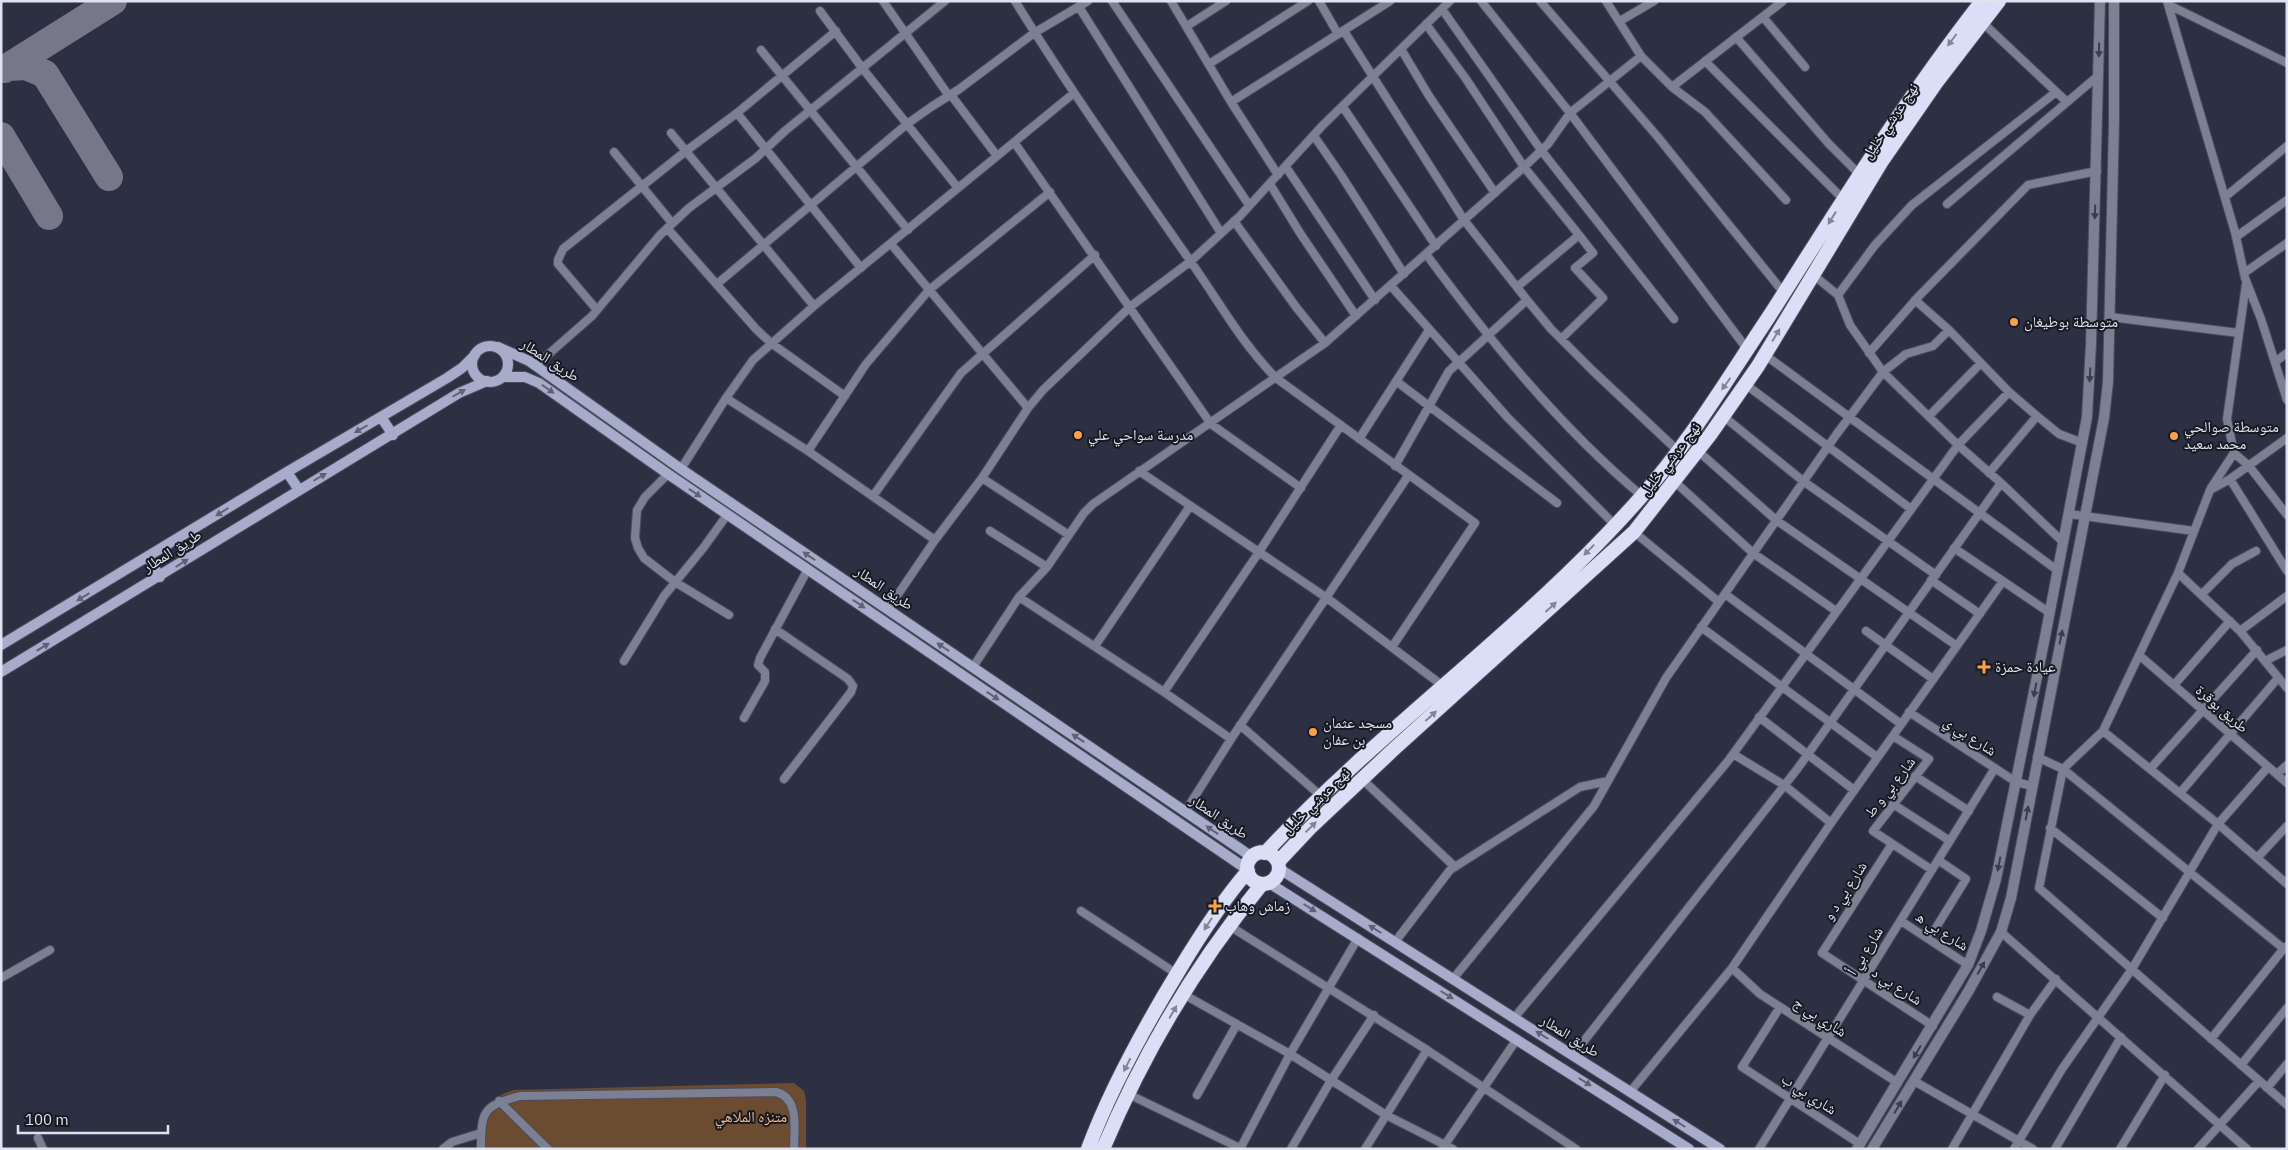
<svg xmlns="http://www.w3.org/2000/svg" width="2288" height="1150" font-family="'IBM Plex Sans','Noto Naskh Arabic',sans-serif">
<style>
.green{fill:#6c4c30}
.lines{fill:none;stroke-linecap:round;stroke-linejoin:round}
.taxiway{stroke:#767889;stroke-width:28}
.minor-casing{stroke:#4a4c5f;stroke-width:10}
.tertiary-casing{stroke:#4a4c5f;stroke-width:12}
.secondary-casing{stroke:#4a4c5f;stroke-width:12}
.trunk-casing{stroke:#4a4c5f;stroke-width:16}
.minor{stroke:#7c8093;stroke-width:8}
.tertiary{stroke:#7c8093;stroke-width:10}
.secondary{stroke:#a7acca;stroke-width:10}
.trunk{stroke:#dadef7;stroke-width:14}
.oneway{fill:#828597}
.oneway2{fill:#3a3d4a}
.oneway3{fill:#5f6276}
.poi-dot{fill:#f9a04d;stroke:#171922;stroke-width:2}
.labels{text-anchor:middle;stroke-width:4;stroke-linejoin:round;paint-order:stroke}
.street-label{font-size:15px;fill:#e0e2ef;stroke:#171922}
.poi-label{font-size:15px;fill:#e0e2ef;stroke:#171922;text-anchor:start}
.park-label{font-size:15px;fill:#f6ba88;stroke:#171922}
</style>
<rect width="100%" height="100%" fill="#2d3043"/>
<path class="green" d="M794,1083L804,1091L806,1100V1149H483C482,1120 481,1099 514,1090Z"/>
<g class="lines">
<path class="taxiway" d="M8,67L26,66L45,74L109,177
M5,69L113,1
M1,136L49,216"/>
<g class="minor-casing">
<path id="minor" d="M883,1L949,96
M1015,1C1070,90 1131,176 1191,262C1220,303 1240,341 1276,378L1475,523L1392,647
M1112,1L1249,205
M1171,1L1231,102L1278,175
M1319,1L1338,34
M1481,1L1570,113L1747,349
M1540,1L1657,136L1784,293
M1606,1L1641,56L1672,87L1705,112L1786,200
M2167,1L2235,232L2245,278L2261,319L2287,400
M2169,5L2287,63
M1079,7L1221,233
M1442,9L1541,150L1674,319
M820,11L863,69L958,188
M1763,17L1805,67
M1620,21L1654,1
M1982,22L2067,102
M1426,24L1466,79L1524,167L1579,235L1517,287
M1187,26L1226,1
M1344,31L1464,220L1527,300L1551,329L1593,371L1677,450
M1736,37L1829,144L1859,174
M1401,49L1429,96L1495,193
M761,50L908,230
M1705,61L1843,199
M1209,64L1308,1
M1672,87L1783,1
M951,95L997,156
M1231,102L1390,1
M1343,107L1436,246
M737,113L861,268
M671,133L814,306
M1314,136L1341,175L1404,274
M1014,142L1211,424L1301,488
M614,152L672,223
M1286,167L1375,300
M1270,184L1300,233L1356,316
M2225,197L2287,146
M1947,204L2099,75
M1234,221L1296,307L1325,343
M667,228L756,329L771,343L845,396
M2236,237L2287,200
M891,244L1028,408
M1426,254C1490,341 1560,427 1642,496
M2244,273L2287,243
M1812,274L1838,295L1850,325L1883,372L1958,445L2009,392
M717,284L907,124L931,107L958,90L1034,33L1088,1
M1391,286L1508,418L1614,524
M1838,295L1875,245L1912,205L2056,92
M1915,300L1949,330L2009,392L2037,416L2059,434L2083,443
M597,310L558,264V260L563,249L686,151L737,113L836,31
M2110,317L2239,333
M1561,339L1603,298L1575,268L1593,253L1579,235
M1869,353L1919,296L2028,185L2097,171
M1765,355L2057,570
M2275,362L2287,353
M535,366L592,316L660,235L689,208L756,158L786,130L945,1
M1396,381L1557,503
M1745,384L1911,509
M726,398L808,451L935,540
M1723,416L1803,481L1936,575
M1929,416L1981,363
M2287,438L2230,479L2210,490L2178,573L2103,731L2063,769L2039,888L2287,1105
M1359,439L1429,330
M808,451L866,364L929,290L1050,192
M1698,451L1776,520L1957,646
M2234,453L2249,466L2287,515
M1395,466L1449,371L1527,300
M681,469L726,398L753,360L814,306L1074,93
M1139,471L1327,598L1443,686
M1989,473L2037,416
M668,474L645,497L637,510L635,538L638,548L644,558L675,582L729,615
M982,478L1069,535
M2230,479L2287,571
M1674,481L1753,553L1836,611
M2211,488L2234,453L2227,419L2246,284
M873,496L961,373L1095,255
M2069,514L2194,531
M990,531L1047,567
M1634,532L1719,602
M1954,548L2050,613
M2178,573L2240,631L2287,688
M1931,580L1980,614
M1725,594L1901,724
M2202,594L2232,564L2256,551
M1019,597L1164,692L1231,739
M888,609L935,540L982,478L1028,408L1043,390L1131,306L1191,261L1240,216L1322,126L1450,1
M1701,627L1877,757
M775,629L848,679L853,686L851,692L784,779
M1866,631L1933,679
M2240,631L2287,596
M1095,646L1190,506
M2139,655L2287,783
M624,661L664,596L704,547L727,515
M2265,661L2287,650
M973,667L1019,597L1047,567L1084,513L1093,504L1325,343L1524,167L1548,144L1570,113L1641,56
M2174,685L2230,621
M1164,692L1259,552L1341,425
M1909,712L2016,782L2032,786
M1759,717L1854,790
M744,718L765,681V672L758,665L760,658L808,569
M1240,725L1321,796
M2103,731L2218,824L2287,884
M1893,736L1929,759L1873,831L1932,870
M1733,754L1784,785L1831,823
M2037,757L2063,769L2284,949
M2150,769L2257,650
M2277,774L2287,765
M1915,776L1969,811
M1362,779L1455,867
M2180,793L2278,678
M1893,804L1950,841
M1185,812L1231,739L1408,476
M2050,828L2163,918
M1892,844L1822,953L1933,1026
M2257,858L2287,826
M1081,911L1177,974
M1901,921L1968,965
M1228,925L1427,1050L1576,1149
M2001,932L2247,1149
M1929,939L1966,879L1938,860
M1395,942L1450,870L1580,787L1608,781
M1732,968L1760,994L1898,1083
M1,978L50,950
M1453,979L1594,806L1666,678L1836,435L1883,372L1906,354L1933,346L1949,330
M1183,994L1290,1054L1386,1115L1453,1149
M1997,997L2030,1015
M1780,1007L1742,1067L1860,1144
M1514,1018L1728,761L1958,445L2001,483
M2211,1039L2285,947
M1573,1055L1798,768L2001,483L2063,542
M2241,1065L2287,1008
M1914,1081L2033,1149
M2267,1088L2287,1064
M1630,1092L1732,968L1831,823L2003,581
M1126,1093L1240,1148
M1197,1095L1237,1024
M499,1101L548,1149
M38,1138L43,1149
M443,1149L452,1142L481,1133
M481,1149C481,1111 483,1106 520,1096L776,1092C800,1098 794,1130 794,1149
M1240,1149L1290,1054L1358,938
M1291,1149L1330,1082L1374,1015
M1365,1149L1427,1050
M1442,1149L1517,1039
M1759,1149L1995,768
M1952,1149L2030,1015L2056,979
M2014,1149L2062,1069L2132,969L2218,824L2268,767
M2055,1149L2121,1037
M2120,1149L2165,1075
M2198,1149L2259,1081"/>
</g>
<g class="tertiary-casing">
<path id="tertiary" d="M1857,1149L1968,965L1981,931L1996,879L2045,637L2087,417L2091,344L2100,1
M1872,1149L1968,992L2001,932L2011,898L2104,418L2108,382L2114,122V1"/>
</g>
<g class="secondary-casing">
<path id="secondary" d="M472 364a18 18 0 1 1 36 0a18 18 0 1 1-36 0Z
M498,347L529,361L681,469L1252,857
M503,377H525L539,383L668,474L1248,870
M381,417L393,435
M287,472L299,490
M148,558L160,577
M1,645L287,472L447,378L462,368L475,355
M1,672L459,393L487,381
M1279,866L1283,871L1720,1149
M1269,883L1689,1149"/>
</g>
<g class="trunk-casing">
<path id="trunk" d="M1247 868a16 16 0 1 1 32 0a16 16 0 1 1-32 0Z
M1265,853C1383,726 1527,627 1641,497C1689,443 1728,378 1768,318C1837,210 1903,102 1982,1
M1278,862L1310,828L1394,749L1634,532L1710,435L1758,366L1882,161L1936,83L1999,1
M1088,1149C1111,1087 1144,1028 1178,972C1199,937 1221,902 1248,871
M1103,1149C1143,1054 1197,963 1262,884"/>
</g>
<use href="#minor" class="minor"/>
<use href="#tertiary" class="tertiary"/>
<use href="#secondary" class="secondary"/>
<use href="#trunk" class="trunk"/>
</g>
<defs><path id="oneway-solid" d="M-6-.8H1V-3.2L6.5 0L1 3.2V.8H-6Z" transform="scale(1.25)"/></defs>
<g class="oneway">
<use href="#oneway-solid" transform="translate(1952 40) rotate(127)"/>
<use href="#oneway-solid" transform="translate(1832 218) rotate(122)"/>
<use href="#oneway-solid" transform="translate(1776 335) rotate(-59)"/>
<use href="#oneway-solid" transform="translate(1726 384) rotate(126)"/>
<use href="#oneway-solid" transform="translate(1589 550) rotate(134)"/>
<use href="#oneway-solid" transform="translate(1551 607) rotate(-42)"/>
<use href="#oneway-solid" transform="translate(1431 716) rotate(-42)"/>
<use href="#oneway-solid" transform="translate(1311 827) rotate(-44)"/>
<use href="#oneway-solid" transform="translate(1208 924) rotate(123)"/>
<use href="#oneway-solid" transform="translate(1173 1012) rotate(-60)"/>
<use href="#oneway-solid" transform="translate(1127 1065) rotate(117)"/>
</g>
<g class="oneway2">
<use href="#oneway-solid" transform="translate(2099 50) rotate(91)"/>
<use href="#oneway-solid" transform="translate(2095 212) rotate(92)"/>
<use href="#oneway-solid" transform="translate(2090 375) rotate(93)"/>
<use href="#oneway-solid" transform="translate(2061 637) rotate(-78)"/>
<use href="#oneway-solid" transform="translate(2035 690) rotate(101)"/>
<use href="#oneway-solid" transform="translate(2027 813) rotate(-79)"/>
<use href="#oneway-solid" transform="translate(1999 864) rotate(101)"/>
<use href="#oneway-solid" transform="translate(1981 968) rotate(-61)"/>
<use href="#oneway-solid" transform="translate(1917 1052) rotate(121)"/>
<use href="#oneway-solid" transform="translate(1898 1107) rotate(-59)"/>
</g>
<g class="oneway3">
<use href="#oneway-solid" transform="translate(548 389) rotate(35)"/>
<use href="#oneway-solid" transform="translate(459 393) rotate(-30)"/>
<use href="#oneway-solid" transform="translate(361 429) rotate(150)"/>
<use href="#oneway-solid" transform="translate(320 477) rotate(-30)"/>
<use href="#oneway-solid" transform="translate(695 493) rotate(34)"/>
<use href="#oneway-solid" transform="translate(222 512) rotate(148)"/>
<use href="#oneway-solid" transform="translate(809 556) rotate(-146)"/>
<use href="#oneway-solid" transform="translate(182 563) rotate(-32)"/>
<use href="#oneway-solid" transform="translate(83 597) rotate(149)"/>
<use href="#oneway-solid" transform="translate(859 604) rotate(34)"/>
<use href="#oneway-solid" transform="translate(43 647) rotate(-31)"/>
<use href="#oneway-solid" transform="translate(943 647) rotate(-146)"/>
<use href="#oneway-solid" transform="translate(993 696) rotate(34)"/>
<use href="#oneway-solid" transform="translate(1078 738) rotate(-146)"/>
<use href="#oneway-solid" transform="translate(1212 830) rotate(-146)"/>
<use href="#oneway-solid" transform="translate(1310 908) rotate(32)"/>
<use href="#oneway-solid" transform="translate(1375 929) rotate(-148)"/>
<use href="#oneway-solid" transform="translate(1447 995) rotate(32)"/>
<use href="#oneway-solid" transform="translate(1542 1035) rotate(-148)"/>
<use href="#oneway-solid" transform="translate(1585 1082) rotate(32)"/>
<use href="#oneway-solid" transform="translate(1679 1123) rotate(-148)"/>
</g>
<g class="poi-dot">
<circle cx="2014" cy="322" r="5"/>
<circle cx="1078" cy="435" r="5"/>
<circle cx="2174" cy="436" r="5"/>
<path d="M1981.5 659.5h5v5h5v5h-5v5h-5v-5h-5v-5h5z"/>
<circle cx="1313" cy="732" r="5"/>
<path d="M1212.5 898.5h5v5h5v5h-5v5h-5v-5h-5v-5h5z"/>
</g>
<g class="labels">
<g class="street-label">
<text transform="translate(1890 121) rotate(-56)" y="5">نهج عرشي خليل</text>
<text transform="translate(550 360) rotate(33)" y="5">طريق المطار</text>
<text transform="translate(1670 459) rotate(-52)" y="5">نهج عرشي خليل</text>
<text transform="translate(172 551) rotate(-32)" y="5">طريق المطار</text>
<text transform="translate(884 588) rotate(34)" y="5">طريق المطار</text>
<text transform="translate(2222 709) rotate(41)" y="5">طريق بوقرة</text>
<text transform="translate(1970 736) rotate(33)" y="5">شارع بي ي</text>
<text transform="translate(1890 787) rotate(-52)" y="5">شارع بي و ط</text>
<text transform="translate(1316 801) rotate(-44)" y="5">نهج عرشي خليل</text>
<text transform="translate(1219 817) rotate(34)" y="5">طريق المطار</text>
<text transform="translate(1845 891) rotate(-57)" y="5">شارع بي د و</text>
<text transform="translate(1942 931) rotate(33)" y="5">شارع بي ه</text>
<text transform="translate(1865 951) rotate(-58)" y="5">شارع بي أ</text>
<text transform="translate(1897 986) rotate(33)" y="5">شارع بي د</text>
<text transform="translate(1820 1017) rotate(33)" y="5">شاري بي ج</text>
<text transform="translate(1570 1036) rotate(32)" y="5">طريق المطار</text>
<text transform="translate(1809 1094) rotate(33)" y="5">شاري بي ب</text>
</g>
<g class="poi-label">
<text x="2024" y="327">متوسطة بوطيغان</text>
<text x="2184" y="432">متوسطة صوالحي<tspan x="2184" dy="17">محمد سعيد</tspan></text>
<text x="1088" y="440">مدرسة سواحي علي</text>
<text x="1995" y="672">عيادة حمزة</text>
<text x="1323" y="728">مسجد عثمان<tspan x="1323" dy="17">بن عفان</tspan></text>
<text x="1225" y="911">زماش وهاب</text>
</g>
<g class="park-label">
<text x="751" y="1122">متنزه الملاهي</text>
</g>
</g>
<rect width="2288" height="1150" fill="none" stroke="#e0e2ef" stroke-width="5"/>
<path d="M18 1125v8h150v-8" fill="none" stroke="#e0e2ef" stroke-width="2.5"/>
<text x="25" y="1125" font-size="15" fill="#e0e2ef" stroke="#171922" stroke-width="4" paint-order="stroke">100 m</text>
</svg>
